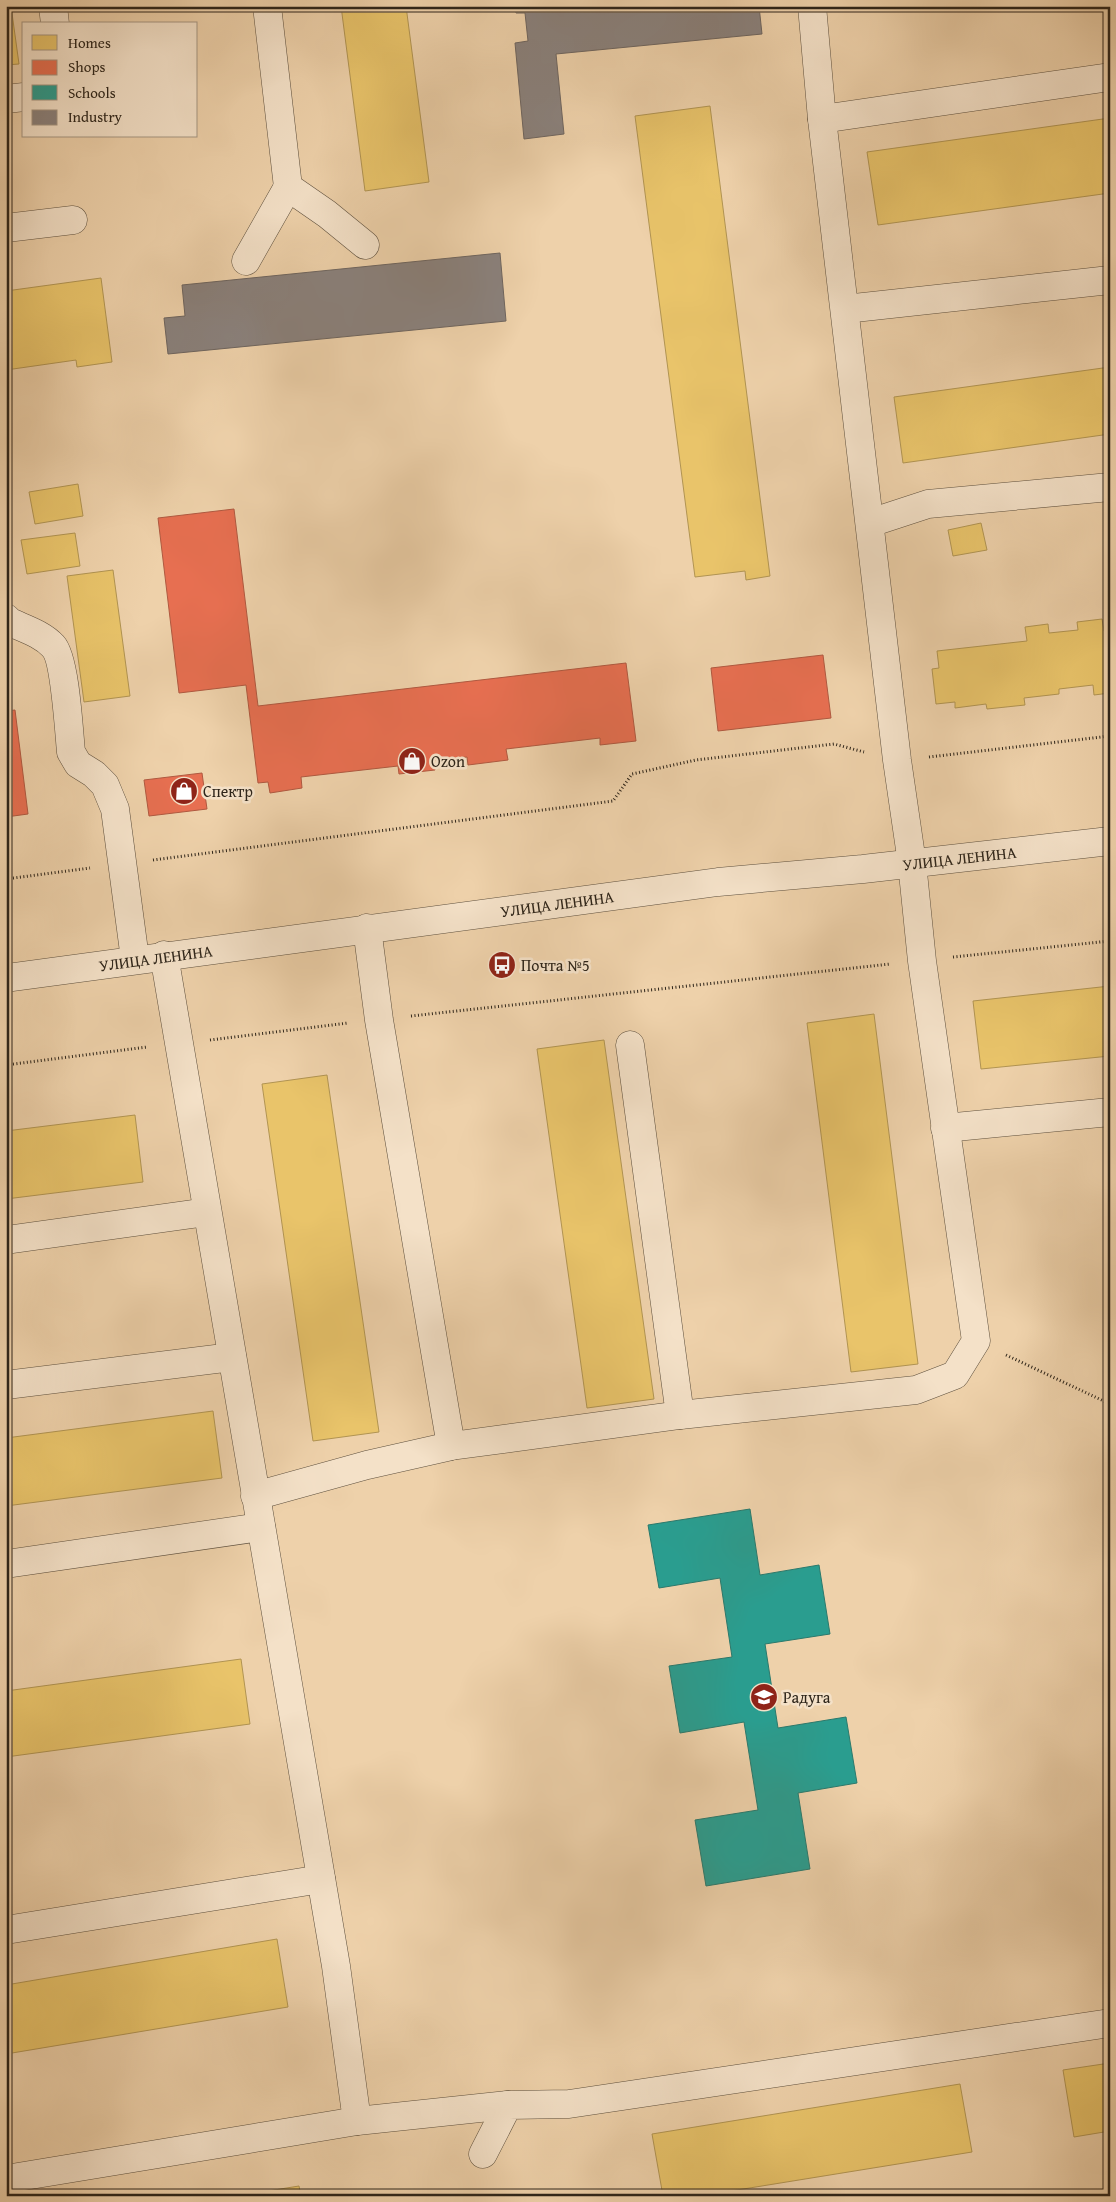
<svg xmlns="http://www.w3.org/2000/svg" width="1116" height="2202" font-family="'Gentium Book Plus',serif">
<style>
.homes{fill:#e9c46a;stroke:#b19452}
.shops{fill:#e76f51;stroke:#b05940}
.schools{fill:#2a9d8f;stroke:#2b796c}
.industry{fill:#8a817c;stroke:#6e655f}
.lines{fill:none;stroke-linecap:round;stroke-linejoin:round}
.minor-casing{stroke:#5e503e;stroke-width:29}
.path{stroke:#2e251a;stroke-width:3;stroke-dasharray:1 2.5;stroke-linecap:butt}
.minor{stroke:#f4e1c8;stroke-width:28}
.labels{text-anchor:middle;stroke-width:5;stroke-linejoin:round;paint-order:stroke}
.poi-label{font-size:16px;fill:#2e251a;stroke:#f4e1c8;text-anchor:start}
.street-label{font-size:16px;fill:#2e251a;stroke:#f4e1c8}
</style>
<rect width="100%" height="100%" fill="#eed1aa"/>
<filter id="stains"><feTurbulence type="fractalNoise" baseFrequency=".004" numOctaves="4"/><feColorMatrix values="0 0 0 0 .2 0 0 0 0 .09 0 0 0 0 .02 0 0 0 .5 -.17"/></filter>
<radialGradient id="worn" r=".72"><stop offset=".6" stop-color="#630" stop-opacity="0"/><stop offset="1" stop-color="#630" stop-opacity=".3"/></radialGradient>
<path class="homes" d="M6,6H11L19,64L6,65Z
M341,6H406L429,182L365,191Z
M710,106L770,576L746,580L745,571L695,577L635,116Z
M1110,118V193L878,225L867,152Z
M101,278L112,362L77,367L76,360L6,370V291Z
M1110,367V434L903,463L894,397Z
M78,484L83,516L35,524L29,492Z
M981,523L987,550L953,556L948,530Z
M75,533L80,566L27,574L21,540Z
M113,570L130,696L84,702L67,576Z
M1102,619L1104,631H1110V693L1094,695L1093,685L1059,689V694L1024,698L1025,705L987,709L986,704L955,708V702L936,704L932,669L939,668L937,651L1027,641L1025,627L1048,624L1049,633L1078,630L1077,622Z
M1110,986V1056L981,1069L973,1001Z
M874,1014L918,1364L851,1372L807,1023Z
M604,1040L654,1399L587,1408L537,1049Z
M327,1075L379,1432L313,1441L262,1084Z
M135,1115L143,1182L6,1199V1131Z
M213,1411L222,1478L6,1506V1438Z
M241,1659L250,1724L6,1757V1691Z
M277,1939L288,2007L6,2054V1985Z
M1110,2063V2131L1074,2137L1063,2070Z
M960,2084L972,2152L700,2196H663L652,2134Z
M299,2186L301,2196H237Z"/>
<path class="shops" d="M234,509L258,706L626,663L636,741L600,745V738L506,749L508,760L468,765L467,757L434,760L435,770L399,774L398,766L301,777L302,788L270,793L268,782L258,783L246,685L179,693L158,518Z
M823,655L831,718L718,731L711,668Z
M15,710L28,814L6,817V711Z
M202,773L207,809L149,816L144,780Z"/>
<path class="schools" d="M750,1509L760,1575L819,1565L830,1634L765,1644L778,1728L846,1717L857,1783L798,1793L810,1869L706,1886L695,1820L758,1810L744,1722L680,1733L669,1666L732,1657L720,1578L659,1588L648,1525Z"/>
<path class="industry" d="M515,6H759L762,34L556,54L564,134L524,139L515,43L528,41L525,13H516Z
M500,253L506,321L168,354L164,318L185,316L182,285Z"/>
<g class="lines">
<g class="minor-casing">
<g id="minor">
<path d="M53,6L55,24"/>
<path d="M267,6L288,187L327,214L365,245"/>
<path d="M6,99L24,97"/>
<path d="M822,119L1110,77"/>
<path d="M6,228L73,220"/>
<path d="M246,261L288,187"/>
<path d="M845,309L1110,280"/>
<path d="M870,523L928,504L1110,487"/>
<path d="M6,618L10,622C25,629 42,634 53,646C65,658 69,732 71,752L78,764L94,774L105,785L115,809L135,959"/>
<path d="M367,928L379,1020L451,1446"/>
<path id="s1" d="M6,978L718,882L863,869L1110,841"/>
<path d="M630,1045L680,1415"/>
<path d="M945,1128L1110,1112"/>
<path d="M6,1240L207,1212"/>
<path d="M6,1385L232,1357"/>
<path d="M255,1496L367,1465L451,1446L680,1415L916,1390L955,1375L976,1341L922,961L912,863L897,760L822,119L812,6"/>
<path d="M6,1564L261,1527"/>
<path d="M6,1930L321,1879"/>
<path d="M357,2121L508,2105"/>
<path d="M483,2154L508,2105L569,2104L1110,2023"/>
<path d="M6,2179L357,2121L336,1966L164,955"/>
</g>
</g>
<path class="path" d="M929,757L1110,736
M153,860L613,801L632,774L696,760L834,744L864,752
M6,879L90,868
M953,957L1110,941
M411,1016L890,964
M210,1040L348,1023
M6,1065L147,1047
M1006,1355L1110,1404"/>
<use href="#minor" class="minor"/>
</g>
<defs>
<g id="shop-disc" transform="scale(1.4375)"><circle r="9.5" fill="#8f2418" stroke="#f4e1c8"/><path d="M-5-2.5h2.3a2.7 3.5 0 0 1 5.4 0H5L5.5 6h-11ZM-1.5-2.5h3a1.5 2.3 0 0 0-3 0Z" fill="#fff"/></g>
<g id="bus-disc" transform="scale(1.4375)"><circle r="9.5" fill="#8f2418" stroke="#f4e1c8"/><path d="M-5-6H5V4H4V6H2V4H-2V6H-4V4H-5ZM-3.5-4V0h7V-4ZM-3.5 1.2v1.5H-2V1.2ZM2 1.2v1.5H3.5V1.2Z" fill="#fff"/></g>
<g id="school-disc" transform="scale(1.4375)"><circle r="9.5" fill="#8f2418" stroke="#f4e1c8"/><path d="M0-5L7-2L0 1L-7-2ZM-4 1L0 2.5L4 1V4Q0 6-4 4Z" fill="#fff"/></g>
</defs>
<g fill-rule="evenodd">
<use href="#shop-disc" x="412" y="761"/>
<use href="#shop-disc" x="184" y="791"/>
<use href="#bus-disc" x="502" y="965"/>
<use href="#school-disc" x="764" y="1697"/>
</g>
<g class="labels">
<g class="poi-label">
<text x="431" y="767">Ozon</text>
<text x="203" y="797">Спектр</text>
<text x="521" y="971">Почта №5</text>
<text x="783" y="1703">Радуга</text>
</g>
<g class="street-label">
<text dy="6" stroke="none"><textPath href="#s1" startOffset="961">УЛИЦА ЛЕНИНА</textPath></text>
<text dy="6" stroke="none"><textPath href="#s1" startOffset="556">УЛИЦА ЛЕНИНА</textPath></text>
<text dy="6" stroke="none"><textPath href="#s1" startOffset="151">УЛИЦА ЛЕНИНА</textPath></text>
</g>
</g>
<rect width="1116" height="2202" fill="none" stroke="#eed1aa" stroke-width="25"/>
<rect x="8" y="8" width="1101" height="2187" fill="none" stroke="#2e251a" stroke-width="2.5"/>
<rect x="12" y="12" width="1091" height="2177" fill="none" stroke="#2e251a"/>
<rect x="22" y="22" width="175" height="115" fill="#f4e1c8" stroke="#a59682"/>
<rect x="32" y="35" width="25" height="15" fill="#e9c46a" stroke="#a59682"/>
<text x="68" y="48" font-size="15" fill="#2e251a">Homes</text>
<rect x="32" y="60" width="25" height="15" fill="#e76f51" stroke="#a59682"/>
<text x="68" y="72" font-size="15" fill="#2e251a">Shops</text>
<rect x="32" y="85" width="25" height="15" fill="#2a9d8f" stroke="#a59682"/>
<text x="68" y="98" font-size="15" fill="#2e251a">Schools</text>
<rect x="32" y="110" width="25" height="15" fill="#8a817c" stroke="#a59682"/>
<text x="68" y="122" font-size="15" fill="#2e251a">Industry</text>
<rect width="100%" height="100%" filter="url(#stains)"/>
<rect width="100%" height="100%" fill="url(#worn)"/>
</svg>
